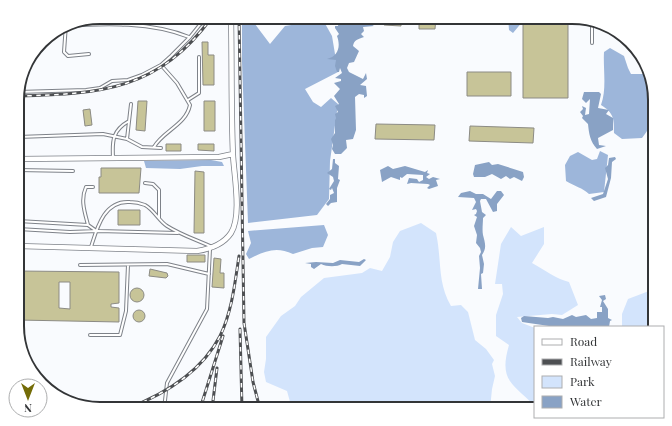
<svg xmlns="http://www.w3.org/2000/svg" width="672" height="426" font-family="'Playfair Display',serif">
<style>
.green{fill:#d3e4fc}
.forest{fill:#9db6da}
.water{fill:#89a2c5}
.building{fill:#c7c498;stroke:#8c8b84;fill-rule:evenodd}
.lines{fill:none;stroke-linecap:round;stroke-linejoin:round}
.lane-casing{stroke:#7e8289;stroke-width:4}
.street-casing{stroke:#7e8289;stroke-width:6}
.lane{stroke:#fff;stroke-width:2}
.street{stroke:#fff;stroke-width:4.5}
.rail-casing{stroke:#4d4f52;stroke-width:3}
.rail{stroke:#fff;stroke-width:1.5;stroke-dasharray:4.5;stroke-linecap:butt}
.rim{fill:none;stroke:#333537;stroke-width:2}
</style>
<rect width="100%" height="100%" fill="#f9fbfe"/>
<path class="green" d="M421,223L436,233C442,260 437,282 451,306L461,305L468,312L475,340L486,349L494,360L492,364L495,376L492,389L490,409H292L287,391L266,382L264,372L266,359V337L281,316L295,306L301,297L324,278L362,273L370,268L382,271L390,257L393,242L400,231Z
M511,227L521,236L544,227V244L532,263C545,270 556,279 569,282L578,305L562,315L552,314L517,317L522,323L535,328V409L533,404C511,383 499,379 509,345L496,336V315L503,294L502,284H495L501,244Z
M649,291L655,304V327H622V314L628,299Z"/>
<path class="forest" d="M242,17H252V20L270,44L285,26L323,20L332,36L338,72L305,89L313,102L321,107L331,98L338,104L330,161L329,199L317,215L248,223L242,62Z
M508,17H522L523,21L513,33L509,30Z
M610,48L624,56L628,68L631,74H649C657,101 660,115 642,138L622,139L614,133C614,119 614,113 601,105C607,89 603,69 604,52Z
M600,151L608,155L604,192L589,194C583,188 574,186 566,181L565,165L570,156L578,152L592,160L597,159Z
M211,160L222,162L224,166H202L180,169L146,168L144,161Z
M324,225L328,235L323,247L312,248L293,254C276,246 265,251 249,259L246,254L251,243L248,231Z"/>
<path class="water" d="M339,17H371L374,22L369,23L374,26L363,27L364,31L361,34L364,37C358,39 354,40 353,46L359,51L354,62L349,63L347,68L349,72L363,79L366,73L367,79L360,85L366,86L367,96L364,98V95L359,94L355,97L356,130L353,139L346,140L347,148L341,154H335L332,149L333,145L331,139L335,133V120L336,118L335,114L338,112L335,106L339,104L334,96L340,89L334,83L341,81V79L335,78L342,73L340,68L339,72H337L335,66L336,60L327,59C338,56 341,47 337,36L339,34L335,28V26H338Z
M584,92H599L601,94L598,108L609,110L606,114L613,118V130L598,138L599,145L606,146L597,149C590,141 589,134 588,124L582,118L583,116L580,112L583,109L582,106L586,108L585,115L589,114L590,99L586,103L582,99Z
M615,157L616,159L612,162L611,178L606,197L594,201L591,198L603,194L608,179L605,168L608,165L609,158Z
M333,159H335V163L339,166L338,179L340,180L337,188V202L331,203L328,206L326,204L330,199V195L334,193L332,188L331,190L329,189L334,181L333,177L327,173L332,169Z
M489,162L492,165L498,164L523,172L524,177L522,181L514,177L510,179L506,176L501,179L492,174L485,177H474L473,174L475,165Z
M388,166L393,169L405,166L425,172L428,170L427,173L430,174L426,177L429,179L433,177L440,179L436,180L438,186L429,189L427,188L430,185L428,184L411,183L407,184L409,178L417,179L419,182L423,180V175L407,174L402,178L400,177V180L391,177L382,182L380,170Z
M470,191L476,194H483L491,199L497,191H501L504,195L497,204V211L493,212L486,199H481L480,201L482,212L486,215L483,218C483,223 482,230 483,235C485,243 487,248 482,255L484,264L483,273L481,274L482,289H478L480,268L479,256L481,252L480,248L476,243L477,235L474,226L477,217L474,215L476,214L477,211L476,209L472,210L476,202L474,198L458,197L461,193Z
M364,259L366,260L360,266L342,264C337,267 327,267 321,264L314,269L311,267V264L305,263L316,262L333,263L340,260L359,262Z
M605,295L606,299L603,301L608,309V318L612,320L610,321L609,327L549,326L522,322L521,318L524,316L548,318L553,317L563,319L572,315L576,317L586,315L591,319L597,318V312H602V307H600L602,300L599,296Z"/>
<path class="building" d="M385,17H401V26L384,25Z
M419,17H436L435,29H419Z
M523,24H568V98H523Z
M202,42H208V55H214V85H203Z
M467,72H511V96H467Z
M138,101H147L145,131L136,130Z
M204,101H215V131H204Z
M90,109L92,125L85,126L83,110Z
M376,124L435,125L434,140L375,139Z
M470,126L534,128L533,143L469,141Z
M166,144H181V151H166Z
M198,144H214V151L198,150Z
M101,168H141L139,193H99V177H101Z
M195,171L204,172V233H194Z
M118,210H140V225H118Z
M187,255H205V262H187Z
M214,258L221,259L220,273H224V288L212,287Z
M150,269L167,273L168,276L166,278L149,276Z
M18,271L119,272V303L111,304V307L119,308V322L18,320ZM59,282H70V309L59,308Z
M130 295a7 7 0 1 1 14 0a7 7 0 1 1-14 0Z
M133 316a6 6 0 1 1 12 0a6 6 0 1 1-12 0Z"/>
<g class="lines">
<g class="lane-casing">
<path id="lane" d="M123,17V25
M197,17L201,24
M66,24L64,52L68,56L89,54
M66,26C106,23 152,22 189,37
M592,43V23
M18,92L86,90L100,88L112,81L128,80L142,75L161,65L171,56L190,37L206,17
M188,100L199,93V57
M18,137L103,134L127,139L142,147L161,148
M127,139L131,104
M154,147C163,131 186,125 190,105L177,83L161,65
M113,157C112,140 113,130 129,121
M18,170L73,171
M145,183L153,184L159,190V218
M18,221L88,225L95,230
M88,225C85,213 80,200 86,187H93
M18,229L70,232L98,231L178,233
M91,247C97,228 104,200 130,202C135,202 140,203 145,205C154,210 159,221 167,226C181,235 197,240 212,247
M80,265L167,264L209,274
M90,335H120L126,311L128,265
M165,402L173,409
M164,409L167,383L207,309L210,249"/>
</g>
<g class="street-casing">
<path id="street" d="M18,159L219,157L233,154
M18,246L197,251C210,249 223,245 231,233C242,216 234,175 233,155C231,109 232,63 231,17"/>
</g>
<use href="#lane" class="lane"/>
<use href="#street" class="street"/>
<g class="rail-casing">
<path id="rail" d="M239,17L244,323L253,382L260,409
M18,96C102,94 159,90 212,17
M240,329L242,409
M126,409C163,395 201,373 220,336C232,312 235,282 239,256
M200,409L223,336
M212,409L217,368"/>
</g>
<use href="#rail" class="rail"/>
</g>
<path d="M0 0H672V426H0ZM100 24H572A76 76 0 0 1 648 100V326A76 76 0 0 1 572 402H100A76 76 0 0 1 24 326V100A76 76 0 0 1 100 24Z" fill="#fff" fill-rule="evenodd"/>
<path class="rim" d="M100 24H572A76 76 0 0 1 648 100V326A76 76 0 0 1 572 402H100A76 76 0 0 1 24 326V100A76 76 0 0 1 100 24Z"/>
<rect x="534" y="326" width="130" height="92" fill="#ffffff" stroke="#adaeaf"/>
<rect x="542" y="339" width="20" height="6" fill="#ffffff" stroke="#adaeaf"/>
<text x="570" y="346" font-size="12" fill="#333537">Road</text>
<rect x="542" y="359" width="20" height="6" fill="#4d4f52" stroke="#adaeaf"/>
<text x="570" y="366" font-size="12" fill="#333537">Railway</text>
<rect x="542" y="376" width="20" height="12" fill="#d3e4fc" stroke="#adaeaf"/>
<text x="570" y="386" font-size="12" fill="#333537">Park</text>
<rect x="542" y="396" width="20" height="12" fill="#89a2c5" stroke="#adaeaf"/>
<text x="570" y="406" font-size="12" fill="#333537">Water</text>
<g transform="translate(28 398) rotate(180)"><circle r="19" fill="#ffffff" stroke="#adaeaf"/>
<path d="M0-3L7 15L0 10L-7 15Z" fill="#746c07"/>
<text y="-6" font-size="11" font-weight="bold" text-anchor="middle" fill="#333537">N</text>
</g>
</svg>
